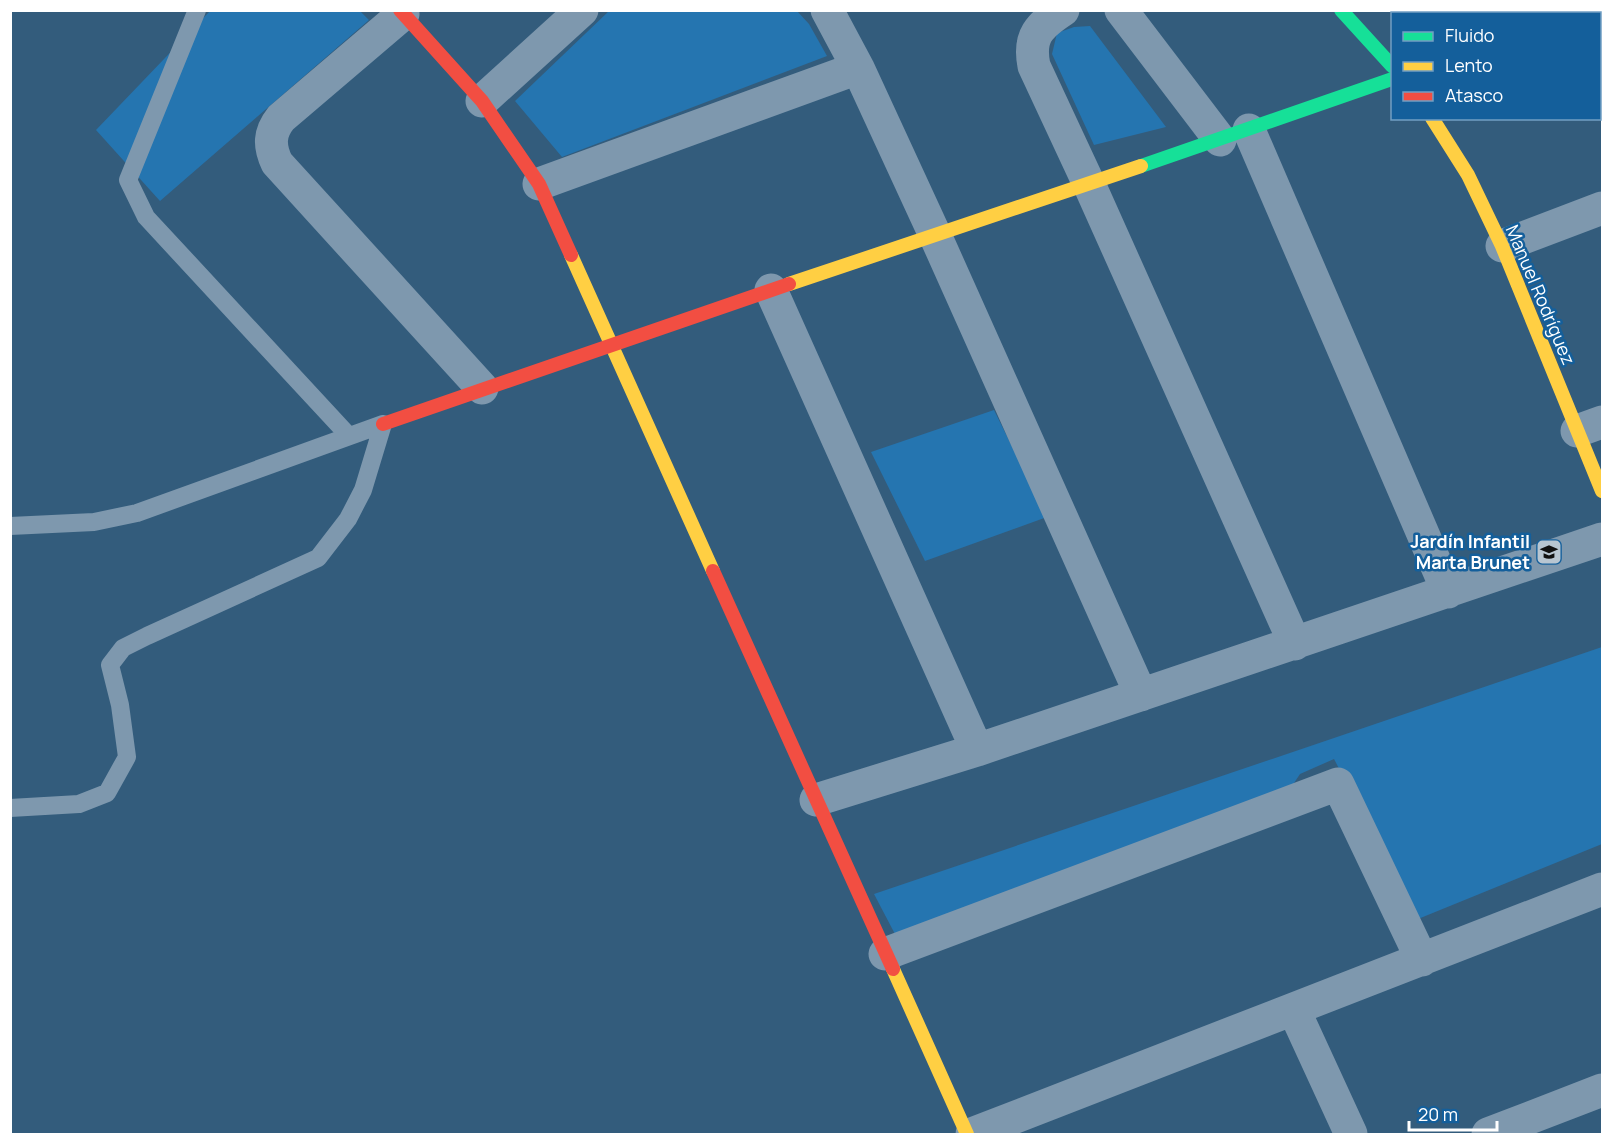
<svg xmlns="http://www.w3.org/2000/svg" width="1613" height="1145" font-family="Manrope,sans-serif">
<style>
.green{fill:#2575b0}
.lines{fill:none;stroke-linecap:round;stroke-linejoin:round}
.lane{stroke:#7e98ae;stroke-width:18}
.street{stroke:#7e98ae;stroke-width:33}
.fast{stroke:#16e098;stroke-width:14}
.slow{stroke:#ffcf43;stroke-width:14}
.jam{stroke:#f24e42;stroke-width:14}
.labels{text-anchor:middle;stroke-width:5;stroke-linejoin:round;paint-order:stroke}
.street-label{font-size:18px;fill:#fff;stroke:#145f9b}
.poi-label{font-size:18px;font-weight:bold;fill:#fff;stroke:#145f9b;text-anchor:end}
</style>
<rect width="100%" height="100%" fill="#335c7c"/>
<path class="green" d="M210,11H360L369,20L160,201L96,130Z
M609,11H797L809,24L827,56L562,157L515,101Z
M1090,26L1166,127L1094,145L1052,54L1057,33L1074,27Z
M994,410L1047,517L925,561L871,452Z
M1602,647V844L1418,919L1334,759L1300,774L1292,786L896,936L874,894Z"/>
<g class="lines">
<path class="lane" d="M197,10L128,180L146,217L349,436
M10,526L94,522L137,513L383,424
M10,808L79,804L107,793L127,757L120,705L110,665L123,648L147,636L318,558L348,519L363,490L383,424"/>
<path class="street" d="M827,10L858,68L935,235L1141,695
M1063,10C1039,26 1028,36 1034,66L1089,184L1295,644
M1121,10L1220,140
M403,14L281,118C269,133 269,146 277,163L482,388
M482,101L582,10
M1249,130L1448,592
M539,184L858,68
M1502,246L1602,208
M771,290L977,750
M1577,431L1602,422
M816,800L977,750L1602,539
M885,954L1338,784L1422,960
M1294,1010L1351,1134
M972,1134L1602,889
M1488,1134L1602,1090"/>
<path class="fast" d="M1341,10L1392,66
M1141,166L1392,79"/>
<path class="slow" d="M1432,118L1468,175L1502,246L1602,491
M571,255L713,571
M789,284L1141,166
M893,969L967,1134"/>
<path class="jam" d="M400,10L482,101L539,184L571,255
M383,424L789,284
M713,571L893,969"/>
</g>
<defs>
<g id="school-square" transform="scale(1.35)"><rect x="-9" y="-9" width="18" height="18" rx="4" fill="#b8c6d1" stroke="#145f9b"/><path d="M0-5L7-2L0 1L-7-2ZM-4 1L0 2.5L4 1V4Q0 6-4 4Z" fill="#111"/></g>
</defs>
<g fill-rule="evenodd">
<use href="#school-square" x="1549" y="552"/>
</g>
<g class="labels">
<g class="street-label">
<text transform="translate(1540 295) rotate(67)" y="6">Manuel Rodríguez</text>
</g>
<g class="poi-label">
<text x="1530" y="548">Jardín Infantil<tspan x="1530" dy="21">Marta Brunet</tspan></text>
</g>
</g>
<rect width="1613" height="1145" fill="none" stroke="#ffffff" stroke-width="24"/>
<rect x="1391" y="12" width="210" height="108" fill="#145f9b" stroke="#729fc3" stroke-width="1.5"/>
<rect x="1403" y="32" width="30" height="9" fill="#16e098" stroke="#729fc3" stroke-width="1.5"/>
<text x="1445" y="42" font-size="18" fill="#ffffff">Fluido</text>
<rect x="1403" y="62" width="30" height="9" fill="#ffcf43" stroke="#729fc3" stroke-width="1.5"/>
<text x="1445" y="72" font-size="18" fill="#ffffff">Lento</text>
<rect x="1403" y="92" width="30" height="9" fill="#f24e42" stroke="#729fc3" stroke-width="1.5"/>
<text x="1445" y="102" font-size="18" fill="#ffffff">Atasco</text>
<path d="M1409 1121v9h88v-9" fill="none" stroke="#ffffff" stroke-width="3"/>
<text x="1418" y="1121" font-size="18" fill="#ffffff" stroke="#145f9b" stroke-width="4.5" paint-order="stroke">20 m</text>
</svg>
